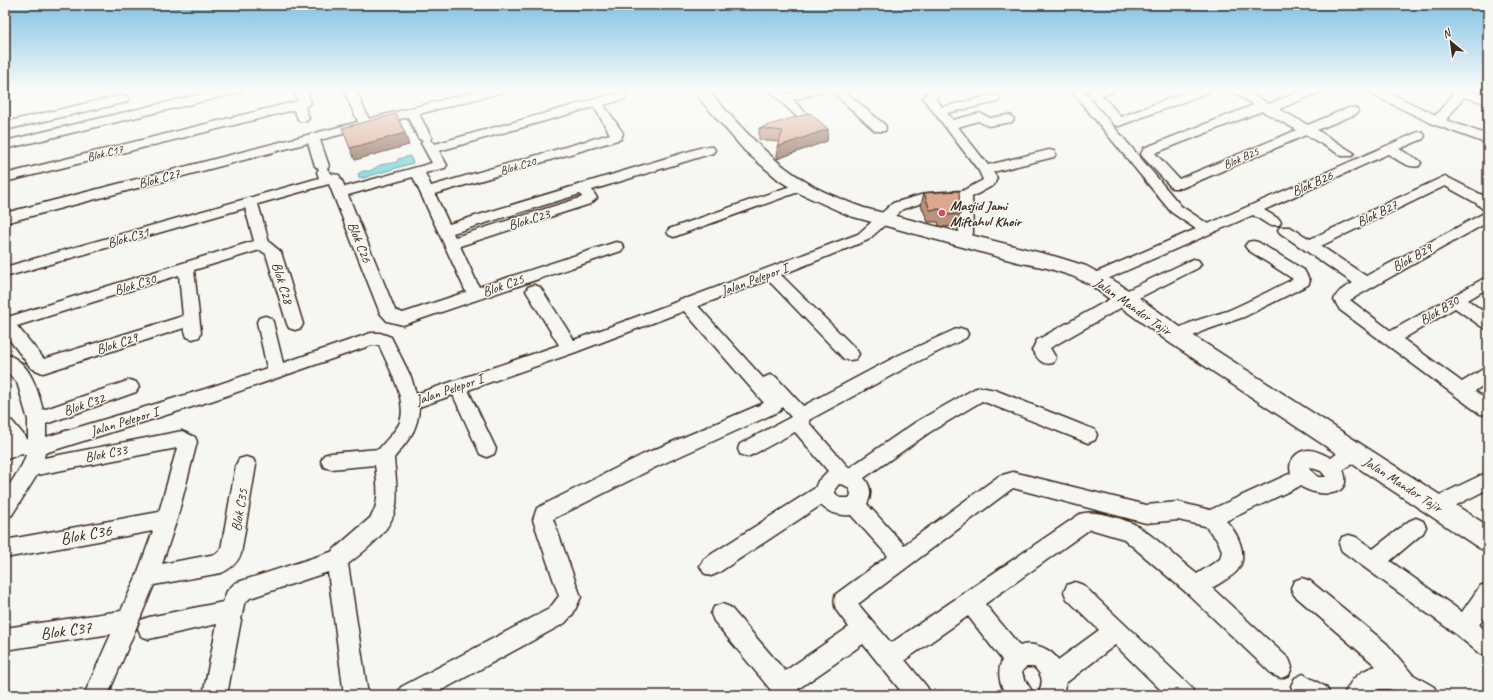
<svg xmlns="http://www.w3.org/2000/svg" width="1493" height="700" font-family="Caveat,sans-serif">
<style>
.water{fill:#86d7dd;stroke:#689291}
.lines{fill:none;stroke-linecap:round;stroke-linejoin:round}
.street-casing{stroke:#3b2a1e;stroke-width:3}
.secondary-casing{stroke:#3b2a1e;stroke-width:3}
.street{fill:#f6f6f2;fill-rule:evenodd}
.secondary{fill:#f6f6f2;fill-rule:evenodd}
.wall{fill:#bc907b;stroke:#3b2a1e}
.shaded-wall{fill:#997664;stroke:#3b2a1e}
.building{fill:#dba88f;stroke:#3b2a1e}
.poi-dot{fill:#d1495b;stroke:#f6f6f2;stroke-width:1.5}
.labels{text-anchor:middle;stroke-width:3;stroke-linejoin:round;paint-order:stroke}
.far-street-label{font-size:12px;fill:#3b2a1e;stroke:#f6f6f2}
.street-label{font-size:14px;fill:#3b2a1e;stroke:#f6f6f2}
.poi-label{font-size:14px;font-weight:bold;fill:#3b2a1e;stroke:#f6f6f2;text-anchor:start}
.near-street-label{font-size:17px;fill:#3b2a1e;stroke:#f6f6f2}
</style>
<rect width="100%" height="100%" fill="#f6f6f2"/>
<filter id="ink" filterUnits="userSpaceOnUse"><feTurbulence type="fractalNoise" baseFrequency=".025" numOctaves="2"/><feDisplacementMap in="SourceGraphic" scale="8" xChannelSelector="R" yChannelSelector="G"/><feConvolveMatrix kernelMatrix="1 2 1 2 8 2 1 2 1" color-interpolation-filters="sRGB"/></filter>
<g filter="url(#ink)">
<path class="water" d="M410,156L413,163L363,178L359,177L358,174L363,171H370L380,165L397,162L398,159Z"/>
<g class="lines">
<g class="street-casing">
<path id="street" d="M222,89H243L241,92L5,149V141Z
M294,89H306L311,103L305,107L309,118L307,121H299L294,110L5,182V174L298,101Z
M343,89H355L369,119L485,89H505L503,92L419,114L432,138L430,140L435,144L617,93H625L627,96L625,99L604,105L623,133L621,139L435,194L449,224L703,147H713L715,150L713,153L592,190L597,198L590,204L460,246L479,287L616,242L621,243L624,247L621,251L403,325L387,321L380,313L329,184L258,204L269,242L281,252L303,324L301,328L295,330L289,328L287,324L266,254L260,250L194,270L201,333L199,337L193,339L187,337L184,328L43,373L31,368L5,334V316L8,317L254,241L245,208L5,277V267L319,178L317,172L319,169L315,166L308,143L5,223V213L358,122ZM594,107L610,134L431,186L425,173L445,168L447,165L439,151ZM408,117L418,138L423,141L421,143L432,163L345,187L339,175L332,174L327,169L329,166L320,140ZM413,177L466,292L403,313L395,310L348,195ZM580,194L582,197L580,198L455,237L453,233ZM179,275L183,316L44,359L17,326Z
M768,89H781L787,94L804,89H823L821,92L793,100L812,119L806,123L802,122Z
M829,89H842L885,125L886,128L885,131H875Z
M930,89H945L935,98L942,107L994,95L998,96L1000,99L998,102L947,113L953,120L980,113L990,118L1008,115L1012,116L1014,119L1012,122L988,126L978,121L958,127L988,165L1049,150L1054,151L1056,154L1054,157L993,172L997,178L994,185L972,197L973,233L969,243L964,245L959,243L957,240L959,233L958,200L929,201L903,209L868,240L781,275L856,349L859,354L856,359L850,360L844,359L768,280L698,306L763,378L770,375L776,377L803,406L899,355L954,330L960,328L966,330L968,334L966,338L911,365L809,420L810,424L849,468L916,422L974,389L980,387L995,390L1095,430L1097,435L1095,440L1088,443L982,401L930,432L864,478C871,486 872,495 867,504L904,545L999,476L1013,472L1146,505L1178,502L1210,510L1291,473C1287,461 1297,450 1309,450C1316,450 1325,455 1331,458C1341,451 1349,442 1361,446L1363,452L1361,458L1343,470C1355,499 1316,497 1300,486L1226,521C1238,533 1250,557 1236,572C1230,578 1220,583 1212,588L1289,659L1292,667L1289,675L1281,678L1273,675L1188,594L1124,539L1090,529L985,604L1020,646C1032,641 1052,649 1058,660L1099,630L1067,599L1064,592L1067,585L1075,582L1083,585L1191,687L1195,695H1166L1115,645L1066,683L1062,695H1038C1043,682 1044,677 1034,667H1026L1022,671C1023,680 1030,686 1034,695H1007C999,685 997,672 1002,660L968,616L905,660L927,687L931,695H904L863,644L798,689L801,695H775L714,621L711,614L714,607L722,604L730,607L785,671L849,627C841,616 830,607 836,594L888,556L851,515C841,516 828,513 821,505L718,573L711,576L704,573L700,566L704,559L815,488L818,481L828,471L795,432L754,454L747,457L740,454L738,449L740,444L791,417L782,407L780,411L658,466L553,519L581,597L573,614L565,623L433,695H397L401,687L549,609L559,596L533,520L537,508L644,454L764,403L684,311L576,352L468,390L496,449L494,454L487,457L480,454L453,395L419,407C418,431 408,440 394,458C395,473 398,489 396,505C393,530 367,549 348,564L368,695H344L328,572L250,598L244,604L227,695H203L217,624L149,639L141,636L138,628L141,620L149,617L223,602L227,591L235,583L331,552L370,518C381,503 377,482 375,465L331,469L324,467L321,461L324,455L331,453L379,449C385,441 396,431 400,422C408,400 387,364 379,345H372L214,400L45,453L44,458L182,431L195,437L197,442L177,519L162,564L216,554L221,549L236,465L239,459L246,457L253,459L256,465L241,554C237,563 231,569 221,573L154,585L108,695H84L111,634L5,650V628L121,611L136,577L153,531L5,558V540L159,512L177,448L37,475L12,515L5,518V492L22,465L26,455L22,453L5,460V444L7,443L5,440V419L12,421L28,440V420L17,382L5,370V354C30,361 37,388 43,410L130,380L136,382L139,387L136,392L46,424V437L205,389L267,368L257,322L259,318L265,316L271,318L273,322L283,363L371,333H380L391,337L411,377L416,394L559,345L526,291L528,287L534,285L540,287L574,340L679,301L680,299L688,298L858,234L893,203L928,193L962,191L983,180L979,171L923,98ZM1309,467L1321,471L1326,477H1318L1310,470ZM839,484C846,485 850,487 851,495L849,498H840L835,493V489ZM1013,488L1146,523L1178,520L1205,526L1218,541L1222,551L1220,559L1197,574C1178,559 1159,540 1139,527C1127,519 1093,509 1080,514L891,643L858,604Z
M1070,89H1082L1181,206L1208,224L1418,132L1423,133L1425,136L1423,139L1399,149L1419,160L1421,163L1419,166C1408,169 1397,159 1388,154L1264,210L1279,219L1281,222L1279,225H1269L1253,215L1096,284L1090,283L1088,279L1090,275L1196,229L1171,212Z
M1098,89H1116L1114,92L1102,95L1121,117L1194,89H1211L1209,92L1119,126L1114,125L1088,94L1090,91Z
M1229,89H1244L1269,104L1306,89H1322L1320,92L1279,109L1308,125L1348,108H1356L1358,111L1356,114L1317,130L1354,153L1352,156H1342L1306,135L1182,188H1172L1143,157L1141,154L1144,148L1254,105ZM1262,111L1297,130L1179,179L1155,153Z
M1365,89H1381L1436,115L1454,93L1448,89H1464L1488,96V102L1485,103L1464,97L1446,120L1488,135V144L1433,124L1367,92Z
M123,95L127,96L129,99L127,102L5,130V122Z
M1445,176L1486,197L1488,199V222L1350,300L1391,331L1488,276V288L1468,300L1488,315V329L1482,327L1455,308L1403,339L1462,382L1488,366V382L1475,391L1488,401V415L1480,414L1340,310L1334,300C1338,290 1344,288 1353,283L1280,233L1278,230L1280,227H1290L1310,239ZM1445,186L1476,203L1486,212L1366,276L1321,246Z
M799,183L804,184L806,187L804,190L679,235L674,237L669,235L667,232L669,229Z
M1253,241L1258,242L1304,270L1310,281L1308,285L1244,317L1203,331L1184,341L1178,343L1172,341L1170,337C1179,321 1218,316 1234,308C1254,299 1273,289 1293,279L1248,250L1245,246L1248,242Z
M1193,259L1198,260L1201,264L1198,268L1131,302L1050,348L1056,358L1053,363C1042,366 1038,359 1032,350L1037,340L1119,294Z
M1488,472V489L1443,512L1436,515L1429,512L1426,506L1429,500Z
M1416,518L1423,521L1426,527L1423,533L1390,561L1462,612L1480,586L1488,583V612L1479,625L1488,632V657L1480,654L1457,635L1342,551L1339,544L1342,537L1349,535L1356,537L1373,549L1409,521Z
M1302,578L1310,581L1387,644L1412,674L1434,687L1438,695H1406L1389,689H1379L1369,695H1344C1351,679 1359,671 1376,666L1294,595L1291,588L1294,581Z
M1303,674L1326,687L1330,695L1295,694L1291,686L1295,678Z"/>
</g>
<g class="secondary-casing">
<path id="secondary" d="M691,89H707C739,125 770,162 813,186C829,195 846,201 864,208L1057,257L1086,266L1118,283L1186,331L1488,526V552L1479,548L1170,343L1089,284L1072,276L1047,268L1017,262L850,216L801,194L780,181L745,151Z"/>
</g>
<use href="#street" class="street"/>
<use href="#secondary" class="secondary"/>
</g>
<path class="wall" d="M759,128L828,129L827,141L777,159L779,142L759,140Z
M924,193L960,208L959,212L960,214L957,226L944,227L939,226L938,222H928L921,205Z"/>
<path class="shaded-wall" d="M828,129L827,141L777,159V147Z
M405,133L409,145L355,160L350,148Z"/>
<path class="building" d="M810,113L828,129L777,147L783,131L759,128Z
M396,114L405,133L350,148L342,128Z
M959,191L960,208H958L960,214L947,215L942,213L940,209L930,210L924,193Z"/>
</g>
<linearGradient id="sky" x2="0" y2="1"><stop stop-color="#81c2e4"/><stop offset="0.48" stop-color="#fbfbf9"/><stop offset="1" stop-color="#fbfbf9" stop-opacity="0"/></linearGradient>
<rect width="1493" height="187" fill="url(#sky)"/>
<circle class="poi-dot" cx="942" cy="213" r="4"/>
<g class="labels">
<g class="far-street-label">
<text transform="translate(105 153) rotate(-14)" y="4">Blok C17</text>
<text transform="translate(1241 158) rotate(-23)" y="4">Blok B25</text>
<text transform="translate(518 166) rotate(-16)" y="4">Blok C20</text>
</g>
<g class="street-label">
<text transform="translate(159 178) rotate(-15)" y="5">Blok C27</text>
<text transform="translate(1312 183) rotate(-24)" y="5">Blok B26</text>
<text transform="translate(1377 213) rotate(-26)" y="5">Blok B27</text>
<text transform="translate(529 219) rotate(-17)" y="5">Blok C23</text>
<text transform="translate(128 237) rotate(-16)" y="5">Blok C31</text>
<text transform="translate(360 242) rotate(68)" y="5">Blok C26</text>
<text transform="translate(1412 257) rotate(-29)" y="5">Blok B29</text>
<text transform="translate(754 279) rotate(-20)" y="5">Jalan Pelepor I</text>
<text transform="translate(283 283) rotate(73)" y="5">Blok C28</text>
<text transform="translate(135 284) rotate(-17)" y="5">Blok C30</text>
<text transform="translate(503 285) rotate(-19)" y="5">Blok C25</text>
<text transform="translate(1133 306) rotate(35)" y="5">Jalan Mandor Tajir</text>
<text transform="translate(1439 310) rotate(-31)" y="5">Blok B30</text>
<text transform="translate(117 343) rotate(-18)" y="5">Blok C29</text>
<text transform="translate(449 389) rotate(-19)" y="5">Jalan Pelepor I</text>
<text transform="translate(84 404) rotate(-19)" y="5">Blok C32</text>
<text transform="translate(124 421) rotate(-17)" y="5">Jalan Pelepor I</text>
<text transform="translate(106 453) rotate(-11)" y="5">Blok C33</text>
<text transform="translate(1403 484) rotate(33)" y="5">Jalan Mandor Tajir</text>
<text transform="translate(239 510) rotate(-80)" y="5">Blok C35</text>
</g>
<g class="poi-label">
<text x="950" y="210">Masjid Jami<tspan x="950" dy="16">Miftahul Khoir</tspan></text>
</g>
<g class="near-street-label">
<text transform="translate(86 534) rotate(-10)" y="6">Blok C36</text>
<text transform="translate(66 630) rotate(-8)" y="6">Blok C37</text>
</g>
</g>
<rect width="1493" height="700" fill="none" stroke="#f6f6f2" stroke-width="20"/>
<rect x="10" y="10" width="1473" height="680" fill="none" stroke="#3b2a1e" stroke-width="1.5" filter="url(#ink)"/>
<g transform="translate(1451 42) rotate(331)" stroke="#f6f6f2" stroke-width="3" paint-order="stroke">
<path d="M0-3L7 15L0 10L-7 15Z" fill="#3b2a1e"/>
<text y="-6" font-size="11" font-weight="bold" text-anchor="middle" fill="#3b2a1e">N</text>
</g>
</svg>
